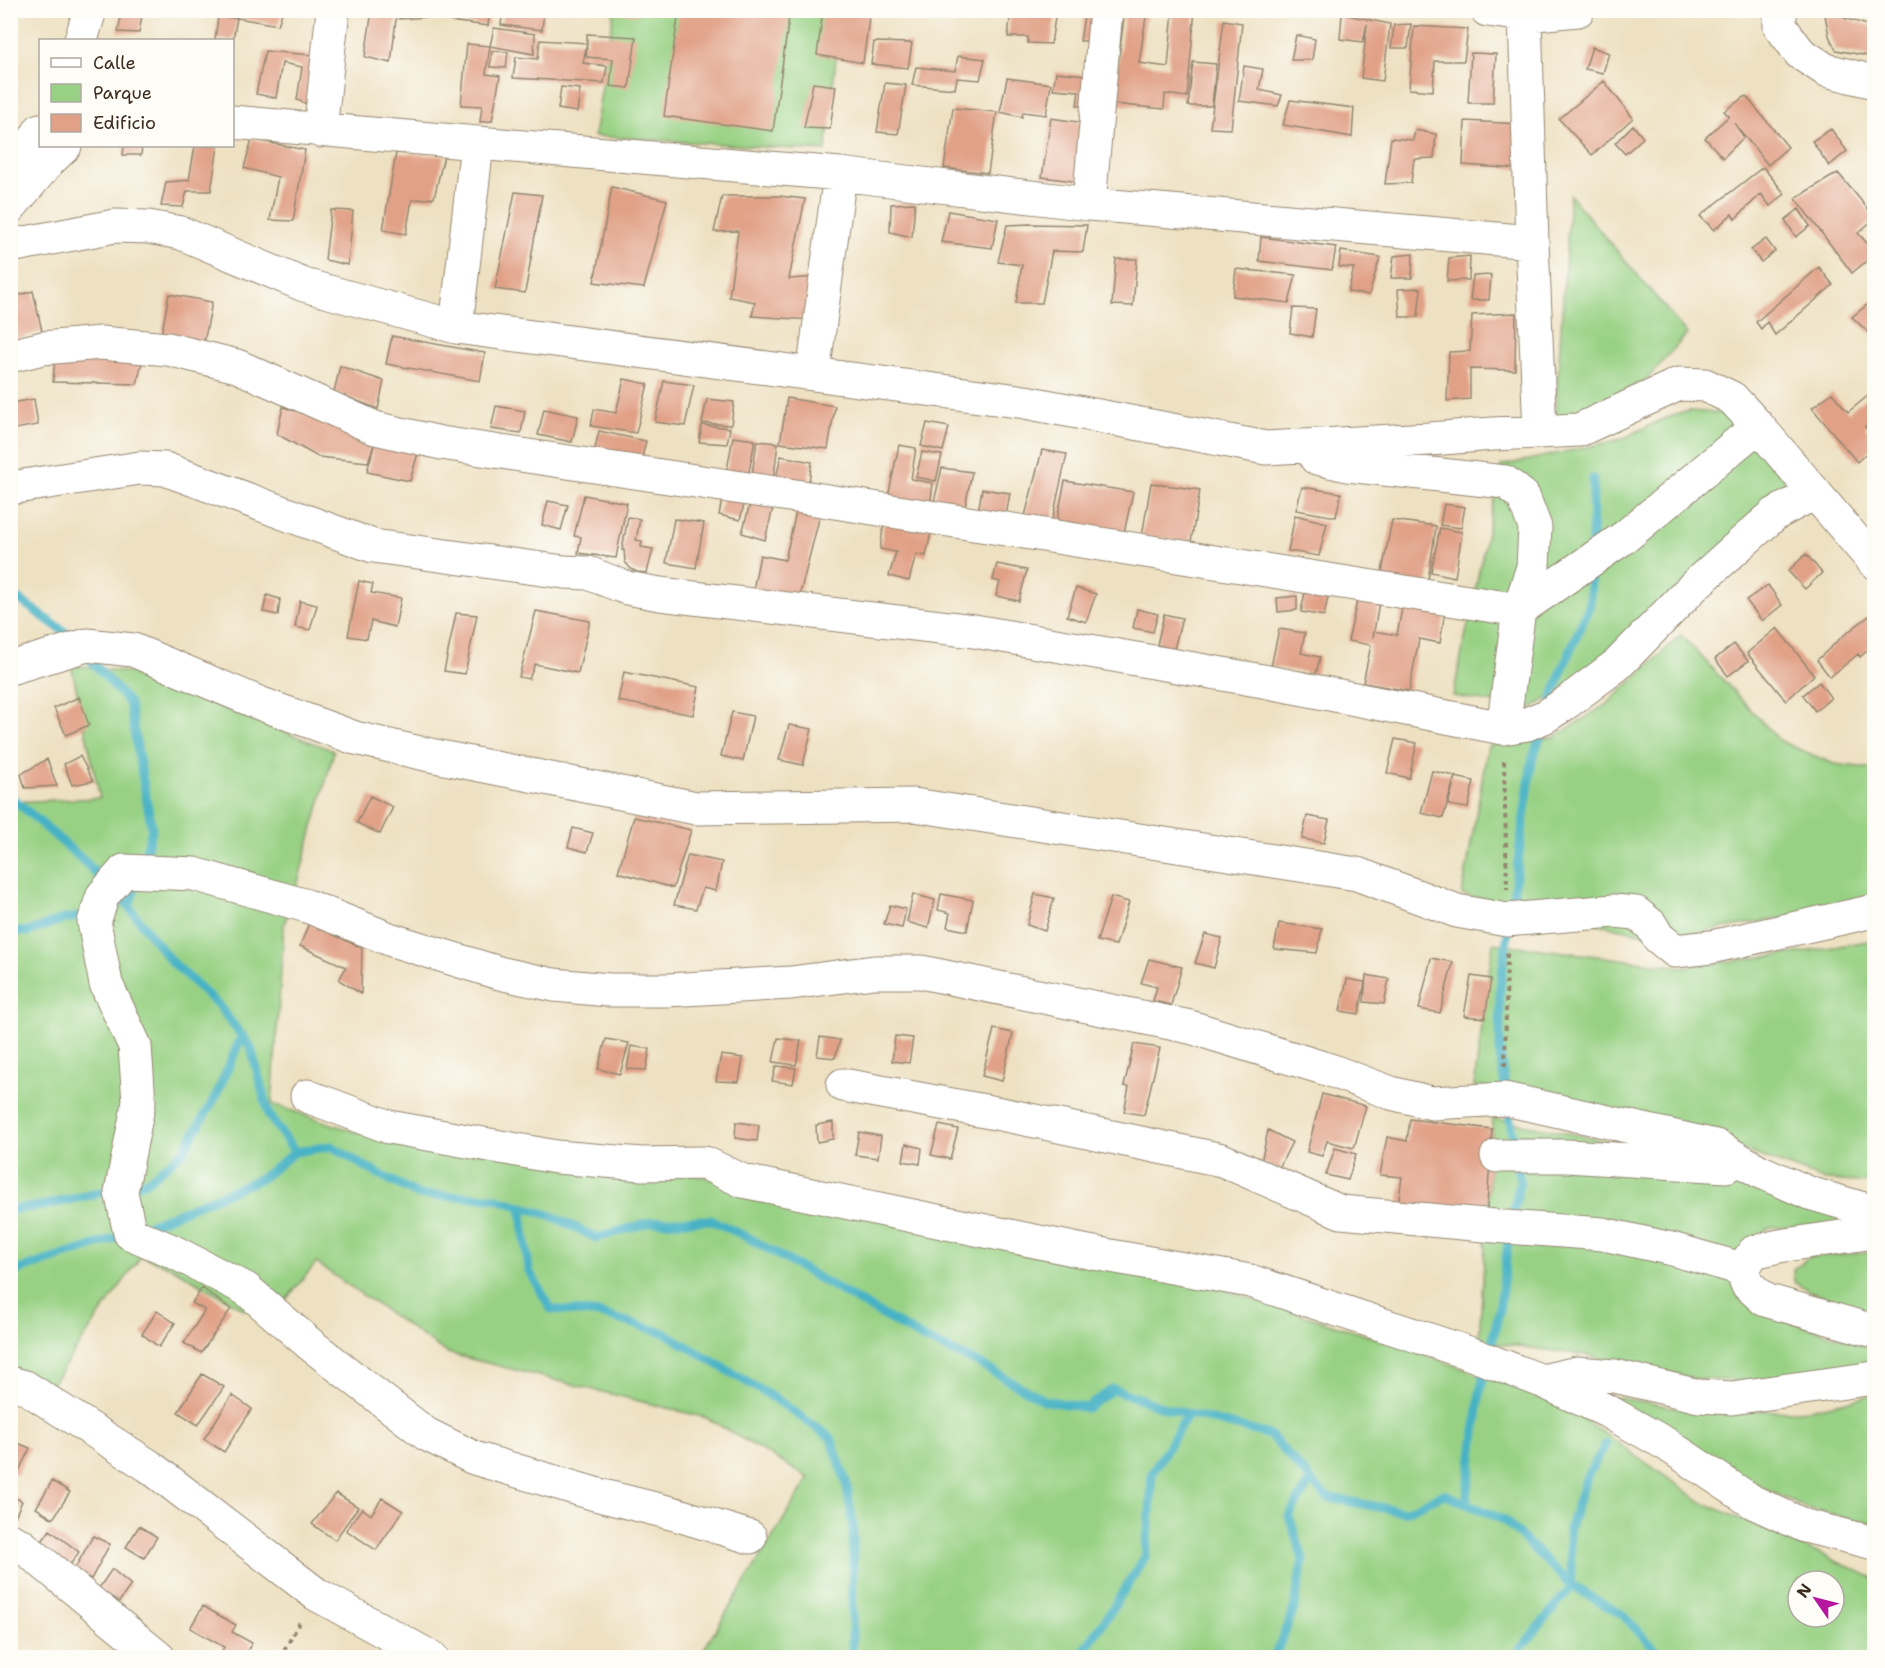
<svg xmlns="http://www.w3.org/2000/svg" width="1885" height="1668" font-family="'Shantell Sans',sans-serif">
<style>
.green{fill:#98d184;stroke:#6a7e51;stroke-width:1.5;fill-rule:evenodd}
.lines{fill:none;stroke-linecap:round;stroke-linejoin:round}
.stream{stroke:#47b2c5;stroke-width:9}
.building{fill:#e1a187}
.minor-casing{stroke:#948670;stroke-width:35}
.path{stroke:#948670;stroke-width:4;stroke-dasharray:4.5 4.5;stroke-linecap:butt}
.minor{stroke:#fff;stroke-width:33}
</style>
<rect width="100%" height="100%" fill="#fdfcf7"/>
<filter id="ink" filterUnits="userSpaceOnUse"><feTurbulence type="fractalNoise" baseFrequency=".0167" numOctaves="2"/><feDisplacementMap in="SourceGraphic" scale="12" xChannelSelector="R" yChannelSelector="G"/><feConvolveMatrix kernelMatrix="1 2 1 2 8 2 1 2 1" color-interpolation-filters="sRGB"/></filter>
<filter id="wash" filterUnits="userSpaceOnUse"><feTurbulence type="fractalNoise" baseFrequency=".008" numOctaves="4" result="noise"/><feDisplacementMap in="SourceGraphic" scale="24" xChannelSelector="R" yChannelSelector="G"/><feGaussianBlur stdDeviation="1.35" result="paint"/><feColorMatrix in="noise" values="0 0 0 0 0 0 0 0 0 0 0 0 0 0 0 0 0 1.4 0 .05"/><feComposite in="paint" operator="in"/></filter>
<g filter="url(#wash)">
<rect width="100%" height="100%" fill="#eee1c2"/>
<path class="green" d="M614,11H841L826,151L594,136Z
M1570,195L1687,334L1647,379L1604,401L1555,418Z
M1688,411L1724,413L1788,483L1617,657L1530,709L1453,696L1501,466L1622,439L1661,420Z
M1681,635L1780,741L1834,764L1874,769V903L1664,938L1462,895L1488,746L1555,737L1607,704Z
M71,665L133,673L334,751L296,889L284,925L272,1104L388,1143L676,1171L1205,1284L1404,1347L1565,1406L1702,1502L1874,1578V1657H699L809,1478L707,1418L447,1353L316,1263L285,1301L245,1310L171,1267L141,1256L52,1384L11,1373L10,802L100,798ZM1798,1581H1834V1617H1798Z
M1874,940V1183L1826,1180L1685,1129L1474,1086L1493,943L1684,967L1804,952Z
M1493,1118L1653,1150L1775,1195L1874,1214L1835,1226L1770,1227L1749,1244L1738,1276L1739,1299L1774,1316L1874,1349V1366L1759,1382L1697,1379L1584,1355L1479,1341Z
M1874,1252V1314L1809,1291L1794,1281L1793,1269L1809,1257Z
M1874,1395V1524L1807,1508L1693,1453L1607,1396L1692,1410L1801,1411Z"/>
<g class="lines">
<path class="stream" d="M1592,551L1593,479
M10,593L69,635L75,642
M86,655L129,703L152,830L129,907L170,960L218,1005L251,1048L269,1116L295,1152
M1552,700L1562,670L1590,604L1591,568
M10,796L85,862L129,907
M10,931L28,932L60,920L88,915
M1506,1093L1500,1055V988L1532,761L1544,725
M521,1206L529,1271L551,1309L600,1314L665,1333L777,1400L831,1438L846,1482L853,1524L852,1658
M10,1210L42,1206L146,1182L183,1152L215,1098L242,1035
M142,1228L262,1178L295,1152L331,1146L369,1169L419,1195L494,1198L552,1216L596,1238L651,1222L711,1220L747,1237L924,1339L976,1362L1044,1400L1087,1408L1113,1389L1162,1407L1270,1435L1326,1497L1404,1512L1444,1494L1504,1520L1572,1586L1623,1615L1663,1658
M10,1276L18,1270L126,1235
M1466,1504L1480,1392L1499,1312L1509,1234L1520,1181L1508,1107
M1079,1658L1109,1614L1145,1557L1150,1512L1152,1473L1188,1414
M1274,1658L1294,1609L1303,1559L1289,1516L1311,1480
M1513,1658L1572,1586L1569,1530L1586,1478L1606,1444"/>
</g>
<g id="blocks">
<path class="building" d="M122,10H143L139,33L118,32Z
M238,10H283L278,25L237,18Z
M372,10H397L391,63L365,57Z
M400,10H444V16L399,19Z
M450,10H490L488,26L449,21Z
M503,10H544L542,30L501,25Z
M616,10H639L638,15L616,13Z
M679,10H790L773,131L664,116Z
M823,10H870L863,63L817,55Z
M1011,10L1056,11L1051,44L1028,43V37H1008Z
M1085,10H1101L1098,41H1080Z
M1125,10H1147L1139,63L1168,67L1173,10H1195L1187,97L1165,94L1164,109L1113,104Z
M1824,10H1843L1844,18L1874,27V57L1836,50L1829,36Z
M1342,14L1390,24L1383,81L1361,78L1367,24L1363,42L1340,39Z
M218,17L237,18L233,40H215Z
M1224,20L1242,23L1231,129L1210,128Z
M1411,24L1408,48H1391L1394,25Z
M1414,26L1468,29L1464,61H1435L1433,91L1409,89Z
M494,28L535,34L534,54L490,46L486,74L500,76L492,121L480,122L482,106L461,105L467,44L490,46Z
M587,34L636,37L629,88L610,86L613,59L586,57L587,43L583,63L607,66L604,83L513,78L516,57L538,59L540,40L587,43Z
M1296,35L1315,39L1312,60H1291Z
M874,42L912,43L908,68L871,64Z
M1592,47L1609,53L1603,73L1585,69Z
M265,51L323,56L315,107L297,100L302,67L282,63L276,98L256,94Z
M492,51L508,52L506,68L490,67Z
M1471,53L1496,54L1493,103H1468Z
M958,56L985,59L980,80L957,78L955,89L912,85L916,67L955,71Z
M1193,62L1216,64L1212,106H1188Z
M1244,66L1263,69L1259,90L1282,95L1278,106L1239,101Z
M1056,72L1094,76L1090,107L1077,105L1079,91L1053,89Z
M1007,78L1051,84L1046,115L1023,112L1022,117L1000,112Z
M1604,81L1633,118L1592,155L1559,119Z
M813,83L836,86L830,129L804,128Z
M885,83L906,85L898,134L877,132Z
M561,87L580,89L577,112L558,109Z
M1746,96L1788,147L1768,165L1734,123L1744,137L1723,158L1705,138L1729,116L1724,111Z
M1290,100L1354,108L1352,137L1283,125Z
M953,108L997,112L988,173L944,168Z
M1051,118L1091,124L1081,182L1042,177Z
M1465,121L1521,124L1519,169L1463,165Z
M1633,125L1643,138L1625,154L1615,143Z
M1831,129L1847,151L1829,166L1812,141Z
M1415,130L1436,134L1434,158L1414,159L1411,183L1385,184L1391,138L1413,140Z
M252,139L305,150L293,221L270,220L278,177L244,168Z
M124,146H142L141,155H123Z
M195,146H218L211,191H187L183,207L161,206L166,182L189,180Z
M396,153L444,156L434,198L412,200L406,234L383,230Z
M1763,167L1785,194L1770,206L1761,194L1735,219L1732,214L1714,230L1700,216Z
M1838,173L1874,216V219L1858,233L1874,251V255L1852,273L1795,198Z
M612,187L667,200L644,288L594,282Z
M515,192L542,195L525,293L495,289Z
M722,196H779L805,199L789,279L819,277L812,320L752,316L755,302L729,297L738,231L714,232Z
M915,203L912,237L890,232L891,204Z
M1799,209L1810,226L1796,237L1785,220Z
M331,210L353,211L348,265L325,260Z
M948,211L998,219L992,248L941,242Z
M1029,224L1087,225L1083,252L1052,251L1042,303H1016L1022,265L998,262L1007,225Z
M1261,237L1336,247L1332,270L1259,261Z
M1766,239L1775,251L1761,262L1751,250Z
M1341,251L1380,257L1369,295L1348,292L1354,268L1339,267Z
M1413,254L1412,278H1391L1394,256Z
M1470,256L1469,280L1447,281L1449,258Z
M1116,259H1137L1133,306L1112,305Z
M1819,267L1833,285L1775,335L1767,322L1761,329L1756,322Z
M1236,269L1296,275L1289,303L1233,296Z
M1491,275L1489,300H1470L1473,276Z
M1421,288L1418,317H1400L1398,289Z
M33,291L42,331L15,340L10,321V298Z
M169,294L212,302L204,343L161,336Z
M1874,299V328L1869,333L1852,317Z
M1293,308L1316,309L1312,337L1290,333Z
M1516,313L1515,370L1470,369V399L1447,401L1449,352L1470,351L1472,315Z
M392,336L485,353L480,381L386,364Z
M55,354L143,358L137,384L53,382Z
M340,366L384,381L378,409L334,392Z
M624,379L648,384L636,433L591,426L594,409L616,413Z
M664,381L694,385L685,426L655,422Z
M1832,393L1848,412L1869,395L1874,401V420L1865,427L1874,438V446L1857,462L1812,408Z
M787,398L835,406L828,449L780,443Z
M34,399L38,425L15,429L11,403Z
M707,399L734,402L731,425L702,423Z
M496,406L525,411L521,433L491,429Z
M283,407L377,437L420,446L410,481L367,472L374,445L368,462L318,457L277,434Z
M544,409L578,416L572,442L538,435Z
M927,423L949,427L943,451L921,446Z
M12,425L17,455L10,457V426Z
M702,425L730,428L727,444L699,442Z
M599,431L646,441L641,462L594,453Z
M733,437L755,440L748,477L726,475Z
M757,441L778,443L773,483L751,481Z
M899,445L916,448L911,479L933,483L930,507L888,497Z
M1042,450L1067,454L1052,521L1025,516Z
M922,452L942,455L936,481L916,477Z
M781,456L812,462L808,487L775,482Z
M942,468L972,472L964,512L933,506Z
M1065,481L1133,492L1124,533L1057,520Z
M1151,483L1200,490L1191,542L1142,536Z
M1302,487L1341,493L1336,517L1296,510Z
M982,489L1010,493L1006,516L978,512Z
M723,494L746,497L740,520L719,515Z
M584,495L627,503L616,558L578,553L581,537L574,536Z
M751,500L774,504L765,540L742,533Z
M548,501L568,505L561,530L542,525Z
M1444,504L1465,507L1461,528L1440,525Z
M797,507L821,511L799,598L753,590L760,555L785,560Z
M1295,515L1327,523L1319,556L1288,551Z
M628,517L640,519L636,540L642,541L641,547L653,549L647,573L637,572L631,569L625,562L624,550H622Z
M674,519L704,523L696,568L666,563Z
M1392,520L1436,526L1427,587L1380,582Z
M884,522L932,528L926,556L916,554L909,581L889,576L896,552L880,549Z
M1440,528L1462,532L1455,577L1431,572Z
M1806,554L1822,573L1805,589L1788,571Z
M997,564L1027,570L1019,601L996,596L1000,582L993,580Z
M359,581L373,584L371,593L401,598L395,627L371,621L367,639L348,636Z
M1768,585L1782,605L1762,621L1746,600Z
M1306,587L1329,592L1324,616L1301,612Z
M1076,588L1096,594L1086,622L1067,616Z
M267,595L280,599L278,615L263,612Z
M1297,596V610L1278,612L1277,598Z
M1358,597L1379,602L1373,638L1374,631L1397,635L1403,603L1446,605L1440,643L1419,639L1409,691L1363,683L1371,645L1348,641Z
M300,601L317,605L310,630L295,627Z
M1137,609L1158,614L1153,632L1133,628Z
M536,611L590,621L578,673L535,664L529,679L519,677Z
M1874,612V645L1860,657L1858,654L1830,677L1817,660L1843,636Z
M456,613L477,615L465,674L444,671Z
M1164,614L1182,618L1174,649L1157,645Z
M1777,628L1814,675L1786,701L1747,653Z
M1279,629L1305,633L1301,653L1320,657L1316,674L1271,667Z
M1734,644L1748,661L1728,676L1715,659Z
M624,672L699,687L693,715L618,701Z
M1819,682L1831,698L1815,711L1803,695Z
M79,697L89,725L66,735L54,708Z
M732,712L753,716L743,761L721,756Z
M789,725L812,729L803,765L779,760Z
M1395,739L1417,743L1409,778L1387,773Z
M80,756L93,781L72,785L64,764Z
M47,759L57,786L25,788L21,774Z
M1432,771L1455,776L1443,818L1421,813Z
M1455,777L1474,781L1468,808L1448,805Z
M370,796L393,807L380,834L357,823Z
M1307,816L1329,820L1324,843L1302,839Z
M634,817L691,830L673,888L618,872Z
M573,828L593,833L587,852L568,847Z
M688,855L722,862L716,891L703,888L696,909L674,905Z
M913,894L935,900L928,928L907,922Z
M941,894L973,900L967,931L947,927L950,913L938,910Z
M1035,894L1054,898L1045,931L1027,925Z
M1111,897L1129,902L1116,945L1097,941Z
M890,905L906,909L902,928L884,924Z
M309,923L362,948L361,994L339,980L346,967L300,946Z
M1279,923L1322,929L1317,953L1274,949Z
M1205,934L1222,938L1214,968L1195,963Z
M1431,958L1453,962L1440,1013L1419,1009Z
M1149,959L1182,967L1171,1005L1153,1001L1157,987L1141,983Z
M1366,975L1389,979L1384,1004L1364,1002Z
M1471,976L1491,979L1485,1018L1464,1016Z
M1347,979L1365,982L1359,1014L1340,1011Z
M994,1029L1013,1033L1002,1081L982,1076Z
M895,1036L913,1038L909,1063L892,1061Z
M820,1037L840,1040L835,1058L817,1056Z
M778,1038L801,1041L796,1065L773,1062Z
M606,1039L629,1043L620,1074L598,1069Z
M1134,1044L1160,1048L1144,1115L1124,1112L1129,1087L1124,1086Z
M631,1046L650,1049L646,1070L627,1069Z
M721,1055L743,1058L739,1082L716,1081Z
M776,1066L796,1068L793,1084L772,1081Z
M1322,1094L1366,1106L1354,1148L1327,1141L1322,1156L1307,1152Z
M1410,1119L1492,1129L1486,1221L1398,1205L1402,1177L1380,1175L1387,1137L1407,1141Z
M736,1122L759,1125L757,1141L735,1138Z
M833,1122V1139L817,1142L816,1125Z
M939,1125L958,1129L950,1159L931,1155Z
M1268,1130L1292,1142L1278,1170L1261,1162Z
M859,1132L881,1136L878,1158L855,1155Z
M906,1144L922,1148L920,1164L903,1161Z
M1335,1148L1356,1154L1348,1180L1326,1175Z
M202,1288L231,1309L201,1353L184,1343L205,1310L192,1303Z
M157,1311L175,1323L159,1347L142,1334Z
M202,1374L224,1387L198,1425L178,1412Z
M232,1395L252,1409L224,1452L204,1439Z
M10,1440L30,1448L17,1475L10,1472Z
M52,1481L70,1492L53,1519L36,1508Z
M336,1493L358,1507L335,1540L312,1524Z
M10,1495L22,1501L10,1528Z
M382,1498L403,1511L376,1550L346,1530L362,1508L371,1515Z
M139,1526L157,1537L144,1558L126,1547Z
M50,1530L79,1552L68,1568L38,1547Z
M93,1536L110,1544L91,1579L74,1570Z
M112,1569L131,1585L119,1602L99,1588Z
M203,1606L236,1625L232,1632L252,1643L243,1658H218L224,1647L190,1628Z"/>
</g>
</g>
<g filter="url(#ink)">
<use href="#blocks" fill-opacity="0" stroke="#948670" stroke-width="1.5"/>
<g class="lines">
<g class="minor-casing">
<path id="minor" d="M1487,10L1525,15L1578,10
M1780,10V26L1800,53L1826,70L1874,82
M1525,15L1532,242L1540,432
M81,40L90,10
M232,122L840,174L1089,204L1532,242
M320,131L333,10
M10,181L40,130
M1089,204L1106,10
M10,207L48,162L65,146
M10,246L115,226L148,227L181,233L304,285L456,327L1025,402L1266,448L1430,439L1493,434L1579,430L1679,384L1705,385L1732,398L1758,426L1874,562
M456,327L477,144
M10,356L43,348L101,343L168,349L237,366L375,428L441,443L809,498L1519,610L1626,536L1758,426
M813,374L840,174
M1316,458L1347,465L1505,482L1523,496L1535,527L1533,567L1519,610L1503,728
M10,488L140,468L165,469L373,546L564,572L588,573L627,588L660,594L974,631L1263,681L1503,728L1527,724L1546,716L1566,703L1618,664L1696,584L1744,541L1775,514L1814,493
M10,668L87,645L133,650L259,703L355,738L425,754L696,808L914,805L1357,874L1457,911L1507,920L1614,911L1636,913L1651,925L1658,937L1675,951L1711,947L1874,911
M843,1085L1001,1114L1222,1160L1341,1212L1506,1227L1603,1234L1672,1249L1742,1269
M307,1096L389,1127L556,1157L642,1164L705,1163L743,1181L1083,1251L1250,1281L1469,1353L1542,1381L1607,1411L1666,1444L1753,1502L1805,1526L1874,1543
M1497,1156H1567L1726,1166
M1742,1269L1747,1284L1765,1300L1874,1331
M1742,1269L1754,1252L1779,1246L1874,1232
M1542,1381L1577,1373L1615,1376L1699,1396L1732,1398L1874,1378
M10,1383L25,1387L149,1466L316,1594L432,1658
M750,1537L675,1514L595,1494L474,1458L426,1434L311,1345L246,1289L172,1251L130,1233L121,1192L139,1102L135,1046L106,984L94,922L103,895L124,871L194,874L307,906L392,940L499,973L554,985L609,990H667L791,983L874,972H921L1190,1027L1330,1070L1391,1093L1432,1103L1505,1099L1716,1146L1759,1171L1809,1193L1874,1212
M10,1540L21,1545L159,1658"/>
</g>
<path class="path" d="M1504,761L1507,889
M1505,1066L1507,953
M280,1658L300,1622"/>
<use href="#minor" class="minor"/>
</g>
</g>
<rect width="1885" height="1668" fill="none" stroke="#fdfcf7" stroke-width="36"/>
<rect x="39" y="39" width="195" height="108" fill="#fdfcf7" stroke="#afa8a0" stroke-width="1.5"/>
<rect x="51" y="58" width="30" height="9" fill="#ffffff" stroke="#afa8a0" stroke-width="1.5"/>
<text x="93" y="69" font-size="18" fill="#3b2a1e">Calle</text>
<rect x="51" y="84" width="30" height="18" fill="#98d184" stroke="#afa8a0" stroke-width="1.5"/>
<text x="93" y="99" font-size="18" fill="#3b2a1e">Parque</text>
<rect x="51" y="114" width="30" height="18" fill="#e1a187" stroke="#afa8a0" stroke-width="1.5"/>
<text x="93" y="129" font-size="18" fill="#3b2a1e">Edificio</text>
<g transform="translate(1816 1599) rotate(305)"><circle r="28" fill="#fdfcf7" stroke="#afa8a0" stroke-width="1.5"/>
<path d="M0-4.5L10 22L0 15L-10 22Z" fill="#b5179e"/>
<text y="-9" font-size="16" font-weight="bold" text-anchor="middle" fill="#3b2a1e">N</text>
</g>
</svg>
